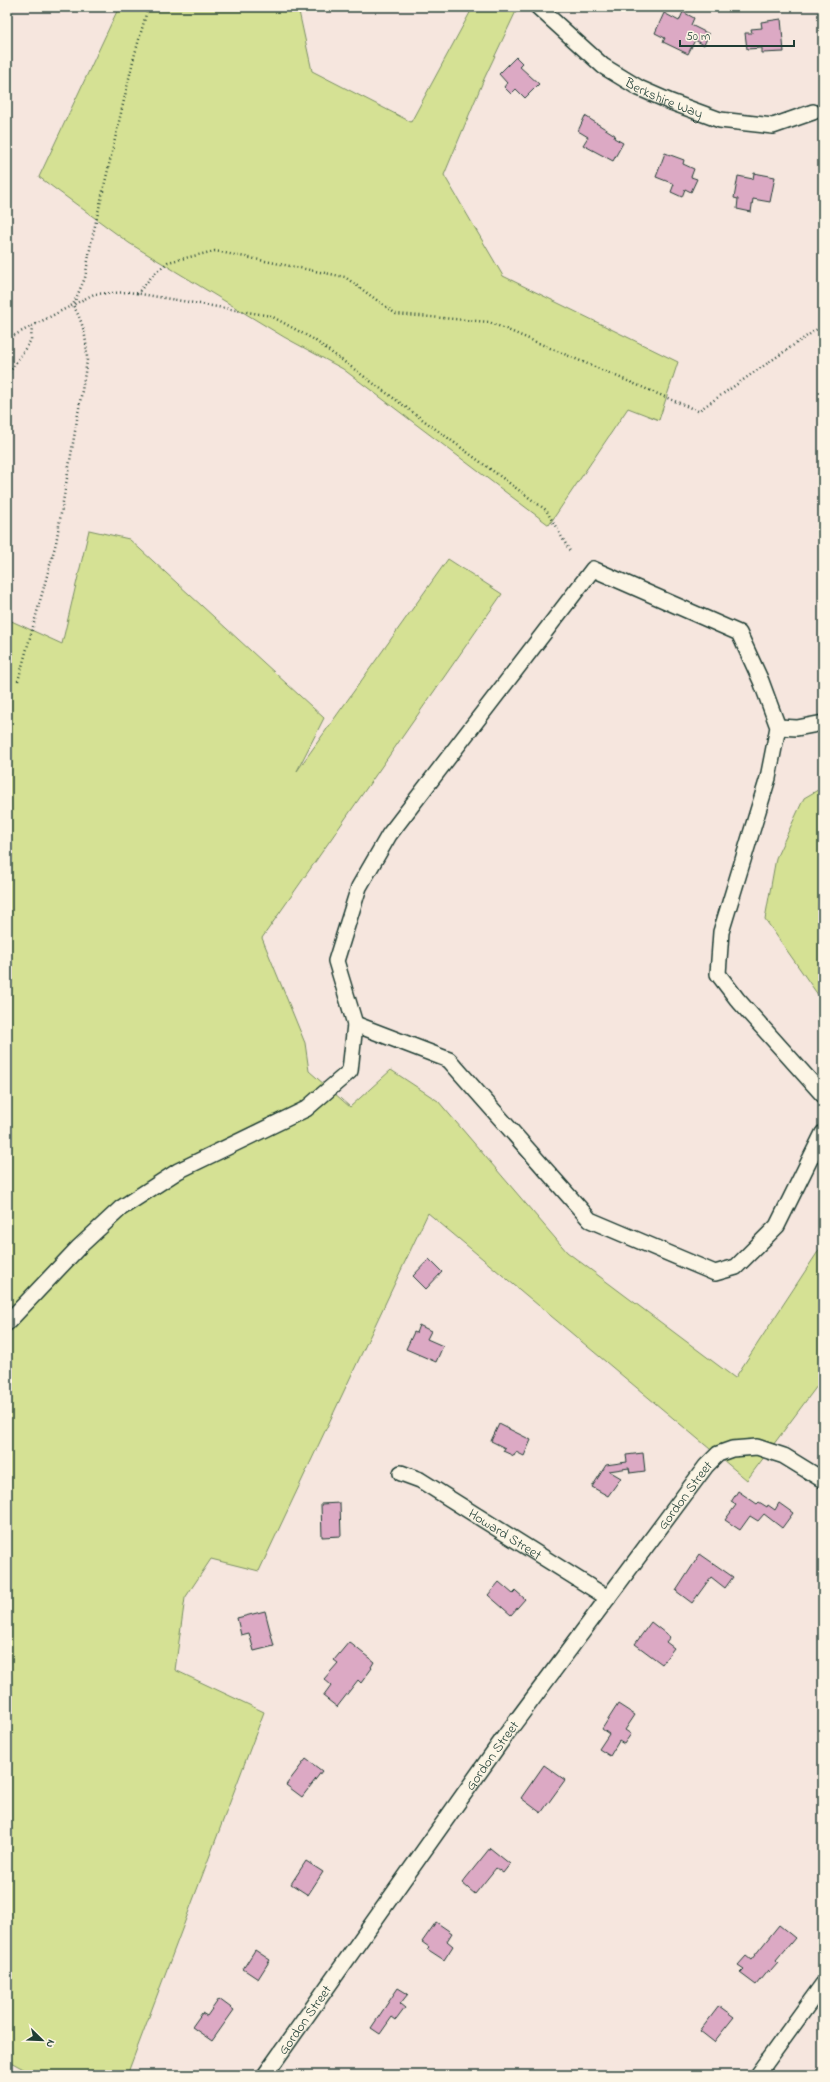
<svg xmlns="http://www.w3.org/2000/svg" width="830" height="2082" font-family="'Indie Flower',sans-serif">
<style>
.green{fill:#d5e194;stroke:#7a8f64}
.building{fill:#dca9c4;stroke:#1f3d34}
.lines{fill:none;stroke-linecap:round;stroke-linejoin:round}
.minor-casing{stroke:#1f3d34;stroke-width:18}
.path{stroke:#1f3d34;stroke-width:2.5;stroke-dasharray:1 3;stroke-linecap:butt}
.minor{stroke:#fcf5e5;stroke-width:15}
.labels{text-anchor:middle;stroke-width:3;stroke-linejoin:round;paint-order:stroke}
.street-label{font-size:14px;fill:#1f3d34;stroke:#fcf5e5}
</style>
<rect width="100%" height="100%" fill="#f6e6de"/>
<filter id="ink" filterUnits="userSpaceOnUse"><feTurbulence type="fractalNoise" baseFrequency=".025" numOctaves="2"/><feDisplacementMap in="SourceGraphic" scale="8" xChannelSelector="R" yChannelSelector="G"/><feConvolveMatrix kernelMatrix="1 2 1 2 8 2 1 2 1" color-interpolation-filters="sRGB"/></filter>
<g filter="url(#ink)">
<path class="green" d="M119,7H298L312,71L411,122L473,7H518L484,79L444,175L503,276L678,362L659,420L628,408L549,525L343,369L284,337L129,243L39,177Z
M89,530L129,539L324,718L297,771L448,559L502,594L262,938L305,1043L309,1071L350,1107L391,1070L438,1101L567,1252L735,1378L823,1244V1378L747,1480L428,1213L259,1571L211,1559L185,1598L175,1670L264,1712L127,2075H28L29,2072L7,2060V619L62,644Z
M823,787V1002L765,919L776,858L804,798Z"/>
<path class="building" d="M683,12L694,18L691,25L709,34L704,45L695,40L688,54L663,42L665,38L655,33L664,13L679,21Z
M781,19L784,52L762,53V48L747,49L745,33H752L751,29L762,28L761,22Z
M516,57L522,63L519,66L539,84L525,98L516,89L511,94L504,87L507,83L499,74Z
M585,116L615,135L614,138L623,143L613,161L583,145L588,137L578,131Z
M665,153L684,160L683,164L694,169L691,177L697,179L691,192L685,189L682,197L671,192L674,184L656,177Z
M754,173L775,177L770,202L753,199L751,212L737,209L738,199L734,198L738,176L753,179Z
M429,1259L442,1272L426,1289L413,1276Z
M419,1325L431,1331L427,1339L443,1346L436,1362L406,1349L414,1332L416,1333Z
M499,1424L531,1440L524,1456L516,1452L514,1456L503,1451L505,1448L491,1441Z
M643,1453L645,1471L630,1473L629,1468L609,1471L621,1478L608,1496L592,1487L606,1465L627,1462L626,1455Z
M738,1491L757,1504L759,1502L767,1507L768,1505L775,1510L779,1503L793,1513L782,1528L764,1514L758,1521L750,1516L740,1530L725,1520L736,1505L731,1502Z
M340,1503L341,1536L322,1537L321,1504Z
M700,1554L733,1577L725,1588L711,1577L692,1603L676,1591Z
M499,1582L513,1594L516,1591L525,1599L511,1615L488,1595Z
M265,1611L274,1646L254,1651L249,1633L241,1635L237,1618Z
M651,1622L670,1637L666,1642L674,1648L662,1664L635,1644Z
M349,1642L374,1662L371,1667L372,1668L361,1683L358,1680L337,1707L323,1696L331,1685L324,1679L338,1663L334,1660Z
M618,1704L635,1715L625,1730L631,1734L624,1744L619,1741L610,1756L599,1749L609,1734L602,1729Z
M306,1759L322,1771L302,1797L286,1785Z
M544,1765L565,1780L541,1813L521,1798Z
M490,1848L510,1864L503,1873L496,1868L475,1894L462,1883Z
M306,1861L323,1872L308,1895L291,1884Z
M436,1922L452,1933L447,1941L453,1946L444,1960L427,1949L429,1947L422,1942Z
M779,1925L795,1938L776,1961L778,1963L770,1972L768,1970L756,1985L740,1973L744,1969L738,1965L746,1956L751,1960Z
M255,1950L270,1960L258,1979L243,1969Z
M398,1988L408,1994L400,2004L405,2008L396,2020L392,2017L380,2034L371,2028Z
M219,1999L234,2010L212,2041L192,2027L202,2013L207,2016Z
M719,2006L734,2017L714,2042L700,2031Z"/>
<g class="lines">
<g class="minor-casing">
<g id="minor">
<path id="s1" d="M538,7L603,66L639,88L671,102L720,120L773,126L813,112"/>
<path d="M778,727L797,728L823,723"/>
<path d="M355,1024L449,1060L590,1220L715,1273L736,1267L777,1226L823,1133"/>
<path d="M7,1323L79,1247L121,1208L178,1171L306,1109L350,1071L355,1024L336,961L359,887L389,835L593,569L739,633L761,681L778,727L768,778L721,932L718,974L737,999L823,1095"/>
<path id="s2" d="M401,1473L420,1480L608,1598"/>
<path id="s3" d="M265,2075L505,1736L706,1466L718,1454L732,1449L757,1447L784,1456L823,1480"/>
<path d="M757,2075L823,1984"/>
</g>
</g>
<path class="path" d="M137,294L153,275L168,262L215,251L345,277L396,314L489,322L698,411L823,325
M7,339L94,294L129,292L271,316L313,339L546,510L571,553
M7,376L31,340L32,326
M18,681L56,543L87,361C87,340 84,324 73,305L85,278L91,243L133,61L148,7"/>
<use href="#minor" class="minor"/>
</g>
</g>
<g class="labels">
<g class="street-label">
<text dy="5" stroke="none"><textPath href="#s1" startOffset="157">Berkshire Way</textPath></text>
<text dy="5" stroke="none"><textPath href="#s3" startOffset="716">Gordon Street</textPath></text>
<text dy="5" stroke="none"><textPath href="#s2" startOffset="121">Howard Street</textPath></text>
<text dy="5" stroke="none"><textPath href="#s3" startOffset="392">Gordon Street</textPath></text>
<text dy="5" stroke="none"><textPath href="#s3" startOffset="68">Gordon Street</textPath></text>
</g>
</g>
<rect width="830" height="2082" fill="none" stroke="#fcf5e5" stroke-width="24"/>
<rect x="12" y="12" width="806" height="2058" fill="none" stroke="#1f3d34" stroke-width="1.5" filter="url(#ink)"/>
<g transform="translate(42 2040) rotate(113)" stroke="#fcf5e5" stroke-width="3" paint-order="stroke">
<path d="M0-3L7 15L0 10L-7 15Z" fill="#1f3d34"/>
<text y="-6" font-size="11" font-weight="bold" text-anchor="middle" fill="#1f3d34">N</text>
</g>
<path d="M680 40v6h114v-6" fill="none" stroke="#1f3d34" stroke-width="2"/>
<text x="686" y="40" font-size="12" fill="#1f3d34" stroke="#fcf5e5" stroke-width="3" paint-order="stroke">50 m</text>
</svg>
